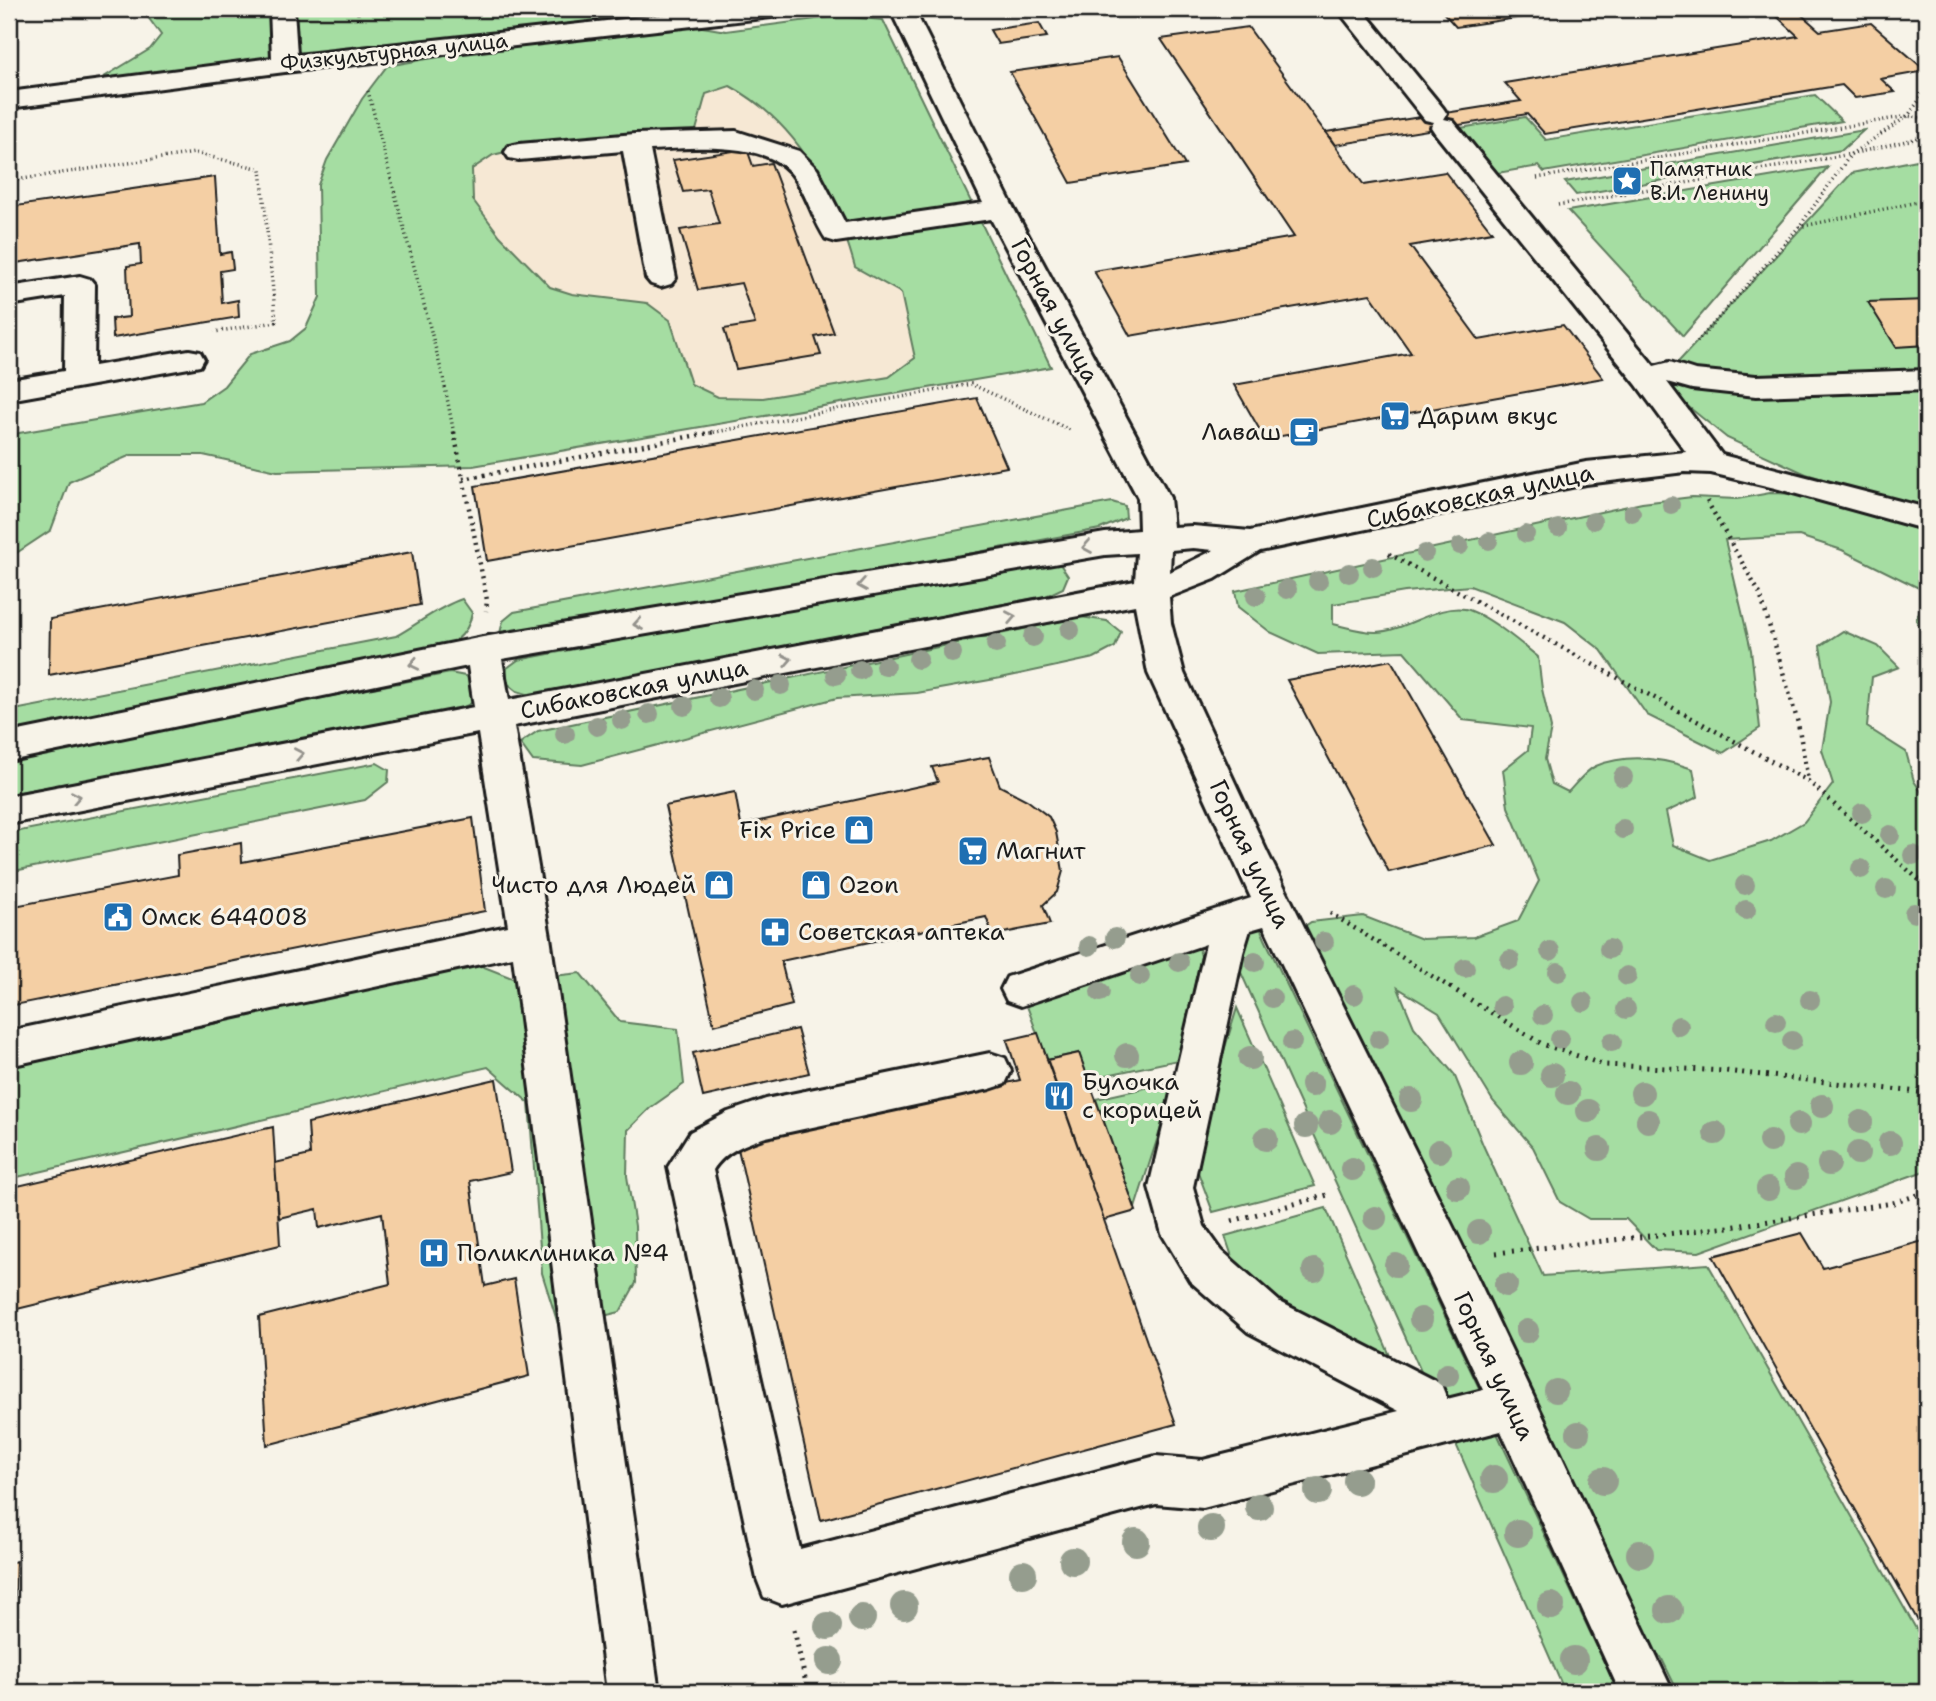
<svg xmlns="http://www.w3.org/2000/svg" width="1936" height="1701" font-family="'Shantell Sans',sans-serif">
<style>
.built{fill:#f6e8d4}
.green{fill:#a5dda2;stroke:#607c5f;stroke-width:2;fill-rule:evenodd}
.building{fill:#f4cfa4;stroke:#1c1c1c;stroke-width:2}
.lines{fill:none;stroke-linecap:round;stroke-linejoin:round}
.minor-casing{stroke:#1c1c1c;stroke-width:6}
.path-far2{stroke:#1c1c1c;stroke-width:3.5;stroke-dasharray:1 3.5;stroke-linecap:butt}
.path-far1{stroke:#1c1c1c;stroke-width:4.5;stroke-dasharray:2 5;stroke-linecap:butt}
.path{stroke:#1c1c1c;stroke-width:5;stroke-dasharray:2 6;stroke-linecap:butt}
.minor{fill:#f7f3e8;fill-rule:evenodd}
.tree{fill:#959d8e}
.oneway{stroke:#94928c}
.labels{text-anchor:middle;stroke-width:6;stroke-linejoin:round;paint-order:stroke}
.far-street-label{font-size:21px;fill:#1c1c1c;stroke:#f7f3e8}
.far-poi-label{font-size:21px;fill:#1c1c1c;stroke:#f7f3e8;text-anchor:start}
.street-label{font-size:24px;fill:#1c1c1c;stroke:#f7f3e8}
.poi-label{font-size:24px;fill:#1c1c1c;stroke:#f7f3e8;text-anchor:start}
</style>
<rect width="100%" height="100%" fill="#f7f3e8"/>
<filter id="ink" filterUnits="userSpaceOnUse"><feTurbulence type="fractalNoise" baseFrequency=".0143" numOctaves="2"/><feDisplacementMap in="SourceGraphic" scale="14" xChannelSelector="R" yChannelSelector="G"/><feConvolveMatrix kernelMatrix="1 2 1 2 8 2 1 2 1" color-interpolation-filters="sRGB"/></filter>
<g filter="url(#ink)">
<path class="built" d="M838,16L883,20L1051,367L473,466L406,75Z"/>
<path class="green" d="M142,9H672L691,25L726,31L838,16L883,20L1051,367L473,466L277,471L203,455H131L69,482L51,530L9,558V438L19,433L201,402L224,386L250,354L290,341L306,328L320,297L318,185L327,160L362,99L387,66L444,56L453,44L113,79L104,77L150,49L161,35ZM730,86C799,123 835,195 855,267L901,293L915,358L889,377L763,398L718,397L691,384L670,320L647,303L572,294L550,287L500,236L473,200L472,169L493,155L546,142L695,134L706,94Z
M1815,95L1842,121L1544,172L1539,166L1492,174L1455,129L1525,117L1546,140Z
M1864,130L1842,150L1576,195L1565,182Z
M1927,158V510L1806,474L1727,438L1659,383L1852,173Z
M1828,167L1683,336L1568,211Z
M1770,493L1801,494L1927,529V638L1916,620L1927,592L1842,550L1799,536L1725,540L1751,650L1760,728L1723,753L1647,715L1601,650L1565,622L1470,586L1405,592L1333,604V624C1346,627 1362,632 1376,632C1406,631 1437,604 1465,609C1485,613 1521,643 1538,657L1542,689L1551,728L1545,759L1552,784L1568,792C1576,784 1586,770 1596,766C1628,753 1662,758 1693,769L1698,797L1666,812L1673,845L1710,860L1771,841L1804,822L1833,784L1822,750L1830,702L1820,646L1843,631L1878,646L1899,667L1872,677L1867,727L1906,752L1914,781L1927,800V1170L1699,1252L1656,1250L1626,1219H1589L1560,1202L1533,1147L1493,1101L1439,1013L1398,988L1414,1027L1454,1074L1483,1145L1543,1276L1708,1264L1927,1648V1692H1678L1661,1657L1655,1655L1296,932L1311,922L1363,916L1422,939L1474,937L1518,921L1539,881L1508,807L1503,770L1528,750L1531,728L1463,720L1404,651L1318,654L1270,632L1238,607L1235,591L1642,503L1692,497L1737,499Z
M1112,502L1125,506L1126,518L1100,529L527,637L509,638L500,633L503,621L514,612Z
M1043,558L1060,564L1068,576L1063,588L1046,596L530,695L517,691L507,683V668L518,660Z
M462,599L472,613C468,639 447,647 425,656L9,738V711L396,636C418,624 438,607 462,599Z
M1081,617L1107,621L1121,632L1115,647L1094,658L1001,678L917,693L837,698L582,765L533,761L520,743L538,731Z
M450,673L470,677L478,689L472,703L456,711L9,794V759Z
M377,763L389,770L388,782L365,800L9,872V833Z
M1257,920L1265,939L1481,1392L1437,1407L1233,955L1236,945Z
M1197,941L1201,956L1178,1060L1088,1079L1079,1053L1047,1060L1024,998Z
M426,944L517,980L580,973L620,1022L678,1029L684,1084L650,1108L628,1130L627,1176L635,1226L636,1283L620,1312L559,1327L542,1273L529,1103L488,1067L9,1179V1035L288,972Z
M1237,1008L1315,1186L1213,1212L1192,1156Z
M1176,1081L1135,1208L1096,1099Z
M1326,1208L1391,1358L1368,1357L1239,1277L1225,1236Z
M1496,1431L1618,1692H1565L1455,1442Z"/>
<path class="building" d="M1440,9H1577L1456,27Z
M1769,9H1795L1820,31L1871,23L1926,71L1881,79L1895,92L1855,98L1842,85L1545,134L1527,114L1335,145L1326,132L1521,101L1505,83L1798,36Z
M1039,23L1047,37L998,44L990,30Z
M1248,27L1364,185L1445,172L1492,232L1410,246L1479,340L1563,325L1603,378L1265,439L1234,385L1411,353L1370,294L1130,336L1094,271L1294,237L1161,39Z
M1118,57L1185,165L1071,183L1010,72Z
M747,149L753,166L771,163L834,333L815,337L821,355L736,369L724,329L755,324L741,283L698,290L680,230L719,224L708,189L683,192L673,160Z
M215,177L220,254L231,252L233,269L220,271L222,303L238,300L239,317L113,338L112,319L129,317L127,266L141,264L140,244L9,264V207Z
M1927,300V345L1896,347L1868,302Z
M977,398L1007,467L487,561L475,486Z
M412,552L420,605L49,675L50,619Z
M1391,660L1496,845L1389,872L1287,680Z
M989,757L1000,786L1027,800L1049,817L1056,832L1063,871L1057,892L1043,905L1050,924L993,935L986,917L781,961L792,1005L714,1025L665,806L735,792L741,825L938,782L932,767Z
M473,818L485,911L9,1006V907L178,875L177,855L241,843L242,862Z
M797,1029L809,1073L703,1097L693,1053Z
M1038,1033L1176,1424L821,1520L737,1144L1020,1080L1007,1040Z
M1079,1053L1136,1211L1104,1220L1047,1060Z
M496,1079L511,1172L470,1181L485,1286L514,1279L529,1376L267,1445L259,1317L390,1284L382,1213L319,1228L317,1209L279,1218L275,1163L310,1155L308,1123Z
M273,1127L280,1245L9,1311V1188Z
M1802,1233L1823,1268L1927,1240V1637L1713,1256Z
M16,1561L13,1661L9,1662V1563Z"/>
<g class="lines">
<g class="minor-casing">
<path id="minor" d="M270,9H294L297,55L715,9H792L789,14L780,16L285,72L9,108V92L272,58Z
M890,9H914L1014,209L1170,498L1173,527L1193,526L1250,531L1586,462L1686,452L1636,384L1435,133L1431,127L1434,122L1425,120L1337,9H1362L1443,108L1447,114L1444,119L1453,121L1654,366L1670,362L1695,370L1756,376L1927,370V390L1756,396L1692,389L1667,382L1722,455L1927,508V530L1775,488L1711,473L1685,472L1586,484L1260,551L1215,579L1169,597L1171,623L1184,673L1268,854L1461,1243L1673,1692H1620L1501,1431L1203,1508L1156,1504L782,1604L764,1597L757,1579L668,1167L690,1132L728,1112L766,1099L990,1053L1005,1058L1011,1071L1005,1084L990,1089L766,1137C745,1144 725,1151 713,1170L800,1549L1156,1456L1203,1460L1399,1411L1248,1332L1190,1281L1162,1234L1149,1187L1206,944L1021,1006L1007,1001L1001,989L1007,977L1251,898L1148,673L1135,605L514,726L550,937L659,1692H607L513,957L9,1066V1031L508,926L478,733L9,824V796L474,707L468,666L9,761V733L483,637L1105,533L1139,530L1138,498L991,219L836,242L826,239C812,219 806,190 790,172C762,140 689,148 650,150L676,278L671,284L661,287L651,284L646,278L623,151L519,160L509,158L505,152L509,146L519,144L635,134L736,131L799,151L817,169L845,223L983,203ZM1193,548L1214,550L1170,572L1171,550ZM1137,553L1135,581L509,700L502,659L1105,555ZM1264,926L1483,1390L1447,1399L1441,1384L1280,1302L1222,1251L1204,1226L1193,1187L1243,953L1250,930Z
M80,276L90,279L95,285L94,366L189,350L200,352L204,359L200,366L9,400V380L64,371L65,296L9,305V287Z"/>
</g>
<path class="path-far2" d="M358,9V20
M368,91L443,377L454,434
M1537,178L1908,116L1927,119
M9,181L195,153L261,169L276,322L214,332
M1558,205L1851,154L1927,136
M1799,227L1927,200
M1697,342L1799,227L1851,154L1908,116L1927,89
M705,434L971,384L1070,430"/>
<path class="path-far1" d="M454,432L487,600L486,611
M463,479L714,432
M1707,501L1760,594L1798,723L1808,780
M1389,554L1808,781L1927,887
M1330,913L1453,989"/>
<path class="path" d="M1450,987L1542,1044L1605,1065L1725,1071L1927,1093
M1092,1089L1148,1077
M1232,1221L1331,1194
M1496,1253L1729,1227L1893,1203L1927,1192
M794,1630L808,1692"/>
<use href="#minor" class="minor"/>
</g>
<g class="tree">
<circle cx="1671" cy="505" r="9"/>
<circle cx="1632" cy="513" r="9"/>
<circle cx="1593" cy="521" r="9"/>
<circle cx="1558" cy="528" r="9"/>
<circle cx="1526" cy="534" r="9"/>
<circle cx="1489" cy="541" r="9"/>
<circle cx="1460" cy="546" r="9"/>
<circle cx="1425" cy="553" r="9"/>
<circle cx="1373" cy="567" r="10"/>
<circle cx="1349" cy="573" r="10"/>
<circle cx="1318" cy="581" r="10"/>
<circle cx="1287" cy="589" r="10"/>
<circle cx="1256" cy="596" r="10"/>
<circle cx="1070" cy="630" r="10"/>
<circle cx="1033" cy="637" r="10"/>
<circle cx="996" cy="644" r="10"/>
<circle cx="952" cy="653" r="10"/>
<circle cx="918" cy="659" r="10"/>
<circle cx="885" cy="666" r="10"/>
<circle cx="860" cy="670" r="10"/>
<circle cx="836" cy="675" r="10"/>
<circle cx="781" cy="685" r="10"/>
<circle cx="754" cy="690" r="10"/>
<circle cx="719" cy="698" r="10"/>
<circle cx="684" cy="706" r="10"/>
<circle cx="649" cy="714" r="10"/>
<circle cx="622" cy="720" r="10"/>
<circle cx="597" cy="726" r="10"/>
<circle cx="565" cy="734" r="10"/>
<circle cx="1623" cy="777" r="10"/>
<circle cx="1862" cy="813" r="10"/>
<circle cx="1623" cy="829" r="10"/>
<circle cx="1890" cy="835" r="10"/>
<circle cx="1913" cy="855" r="10"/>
<circle cx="1861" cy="869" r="10"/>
<circle cx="1745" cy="885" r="10"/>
<circle cx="1886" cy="889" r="10"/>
<circle cx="1746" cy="910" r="10"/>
<circle cx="1914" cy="913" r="10"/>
<circle cx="1115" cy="938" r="10"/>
<circle cx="1324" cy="942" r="10"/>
<circle cx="1089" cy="946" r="10"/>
<circle cx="1609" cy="949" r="10"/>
<circle cx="1550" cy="951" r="10"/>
<circle cx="1510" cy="960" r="10"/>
<circle cx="1179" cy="962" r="10"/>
<circle cx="1255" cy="962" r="10"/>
<circle cx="1465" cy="968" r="10"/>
<circle cx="1558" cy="972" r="10"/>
<circle cx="1140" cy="976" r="10"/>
<circle cx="1627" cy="976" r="10"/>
<circle cx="1100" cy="992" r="10"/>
<circle cx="1354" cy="995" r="10"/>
<circle cx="1272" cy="998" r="10"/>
<circle cx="1810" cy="1000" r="10"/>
<circle cx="1583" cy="1002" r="10"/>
<circle cx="1502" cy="1006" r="10"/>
<circle cx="1626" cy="1009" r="10"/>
<circle cx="1543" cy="1015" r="10"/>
<circle cx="1776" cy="1022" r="10"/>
<circle cx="1679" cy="1026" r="10"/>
<circle cx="1379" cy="1039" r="10"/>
<circle cx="1560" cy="1039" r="10"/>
<circle cx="1792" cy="1041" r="10"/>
<circle cx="1292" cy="1042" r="10"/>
<circle cx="1612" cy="1042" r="10"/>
<circle cx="1127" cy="1055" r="12"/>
<circle cx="1250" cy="1058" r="12"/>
<circle cx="1521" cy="1063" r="12"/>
<circle cx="1552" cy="1075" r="12"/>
<circle cx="1312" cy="1085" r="12"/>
<circle cx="1568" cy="1093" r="12"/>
<circle cx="1642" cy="1093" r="12"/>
<circle cx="1411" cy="1100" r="12"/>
<circle cx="1822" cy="1106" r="12"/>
<circle cx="1588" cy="1111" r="12"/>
<circle cx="1648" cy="1121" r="12"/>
<circle cx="1330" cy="1122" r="12"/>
<circle cx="1861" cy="1122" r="12"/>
<circle cx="1799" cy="1124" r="12"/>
<circle cx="1306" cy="1126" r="12"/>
<circle cx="1715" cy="1133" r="12"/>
<circle cx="1266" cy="1139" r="12"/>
<circle cx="1770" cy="1141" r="12"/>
<circle cx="1890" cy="1143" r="12"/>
<circle cx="1599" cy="1149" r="12"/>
<circle cx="1439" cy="1151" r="12"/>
<circle cx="1858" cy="1153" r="12"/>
<circle cx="1829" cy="1164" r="12"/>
<circle cx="1352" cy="1169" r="12"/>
<circle cx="1796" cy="1177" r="12"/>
<circle cx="1458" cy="1188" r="12"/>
<circle cx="1768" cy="1189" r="12"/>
<circle cx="1375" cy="1218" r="12"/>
<circle cx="1479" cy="1232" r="12"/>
<circle cx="1396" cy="1265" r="12"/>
<circle cx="1314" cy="1270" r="12"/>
<circle cx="1506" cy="1285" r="12"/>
<circle cx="1421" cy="1319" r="12"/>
<circle cx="1527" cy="1331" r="12"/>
<circle cx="1447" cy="1375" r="12"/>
<circle cx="1556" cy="1391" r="12"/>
<circle cx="1578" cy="1433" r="12"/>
<circle cx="1494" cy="1479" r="14"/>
<circle cx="1357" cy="1481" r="14"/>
<circle cx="1603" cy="1481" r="14"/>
<circle cx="1318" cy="1491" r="14"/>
<circle cx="1259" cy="1507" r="14"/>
<circle cx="1211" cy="1528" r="14"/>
<circle cx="1518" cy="1533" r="14"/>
<circle cx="1136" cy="1542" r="14"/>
<circle cx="1640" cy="1554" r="14"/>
<circle cx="1073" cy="1561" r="14"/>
<circle cx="1023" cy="1574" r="14"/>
<circle cx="904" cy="1606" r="14"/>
<circle cx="1551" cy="1606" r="14"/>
<circle cx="1669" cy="1610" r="14"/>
<circle cx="862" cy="1618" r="14"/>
<circle cx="828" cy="1626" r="14"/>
<circle cx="1574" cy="1660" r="14"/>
<circle cx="829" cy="1661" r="14"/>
</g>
<defs><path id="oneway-chevron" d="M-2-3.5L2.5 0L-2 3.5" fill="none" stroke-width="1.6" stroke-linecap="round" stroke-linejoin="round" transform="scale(1.75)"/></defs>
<g class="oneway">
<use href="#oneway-chevron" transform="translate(1087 547) rotate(170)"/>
<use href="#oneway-chevron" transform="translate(862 585) rotate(170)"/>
<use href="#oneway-chevron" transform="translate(1011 617) rotate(-11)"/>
<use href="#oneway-chevron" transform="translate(638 624) rotate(170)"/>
<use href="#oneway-chevron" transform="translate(787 660) rotate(-11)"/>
<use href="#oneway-chevron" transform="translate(414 664) rotate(168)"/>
<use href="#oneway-chevron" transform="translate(299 754) rotate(-11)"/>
<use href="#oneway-chevron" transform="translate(76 797) rotate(-11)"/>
</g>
</g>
<defs>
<g id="sight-square" transform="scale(1.575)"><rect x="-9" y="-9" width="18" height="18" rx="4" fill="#1f6fb2" stroke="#f7f3e8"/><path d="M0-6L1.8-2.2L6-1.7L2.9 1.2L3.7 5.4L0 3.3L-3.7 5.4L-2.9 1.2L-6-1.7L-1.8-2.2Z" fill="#fff"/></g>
<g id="supermarket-square" transform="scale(1.575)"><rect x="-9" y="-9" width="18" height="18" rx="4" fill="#1f6fb2" stroke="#f7f3e8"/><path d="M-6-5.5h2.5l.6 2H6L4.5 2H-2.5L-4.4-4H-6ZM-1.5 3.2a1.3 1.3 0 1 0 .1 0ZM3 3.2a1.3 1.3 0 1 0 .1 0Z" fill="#fff"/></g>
<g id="cafe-square" transform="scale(1.575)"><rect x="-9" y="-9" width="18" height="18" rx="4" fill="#1f6fb2" stroke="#f7f3e8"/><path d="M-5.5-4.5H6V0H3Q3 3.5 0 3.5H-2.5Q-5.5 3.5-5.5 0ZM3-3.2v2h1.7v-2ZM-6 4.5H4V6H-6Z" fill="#fff"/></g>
<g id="shop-square" transform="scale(1.575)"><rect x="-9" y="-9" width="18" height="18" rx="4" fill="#1f6fb2" stroke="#f7f3e8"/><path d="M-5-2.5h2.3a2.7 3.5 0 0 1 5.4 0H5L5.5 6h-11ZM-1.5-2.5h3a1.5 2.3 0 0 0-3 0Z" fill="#fff"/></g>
<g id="civic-square" transform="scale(1.575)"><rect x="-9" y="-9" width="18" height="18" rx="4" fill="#1f6fb2" stroke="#f7f3e8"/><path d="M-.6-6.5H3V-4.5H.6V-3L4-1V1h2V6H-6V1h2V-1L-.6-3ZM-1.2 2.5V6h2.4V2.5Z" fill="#fff"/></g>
<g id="pharmacy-square" transform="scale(1.575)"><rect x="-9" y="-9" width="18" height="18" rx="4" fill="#1f6fb2" stroke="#f7f3e8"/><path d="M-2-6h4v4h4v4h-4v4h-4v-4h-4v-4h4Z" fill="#fff"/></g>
<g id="restaurant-square" transform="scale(1.575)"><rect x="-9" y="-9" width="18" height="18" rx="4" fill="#1f6fb2" stroke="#f7f3e8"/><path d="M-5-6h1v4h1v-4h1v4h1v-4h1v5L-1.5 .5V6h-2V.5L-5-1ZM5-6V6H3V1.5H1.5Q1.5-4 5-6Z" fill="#fff"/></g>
<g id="hospital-square" transform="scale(1.575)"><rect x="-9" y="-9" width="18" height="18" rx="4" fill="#1f6fb2" stroke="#f7f3e8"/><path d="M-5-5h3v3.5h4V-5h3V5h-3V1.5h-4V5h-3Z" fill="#fff"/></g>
</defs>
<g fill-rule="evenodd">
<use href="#sight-square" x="1627" y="181"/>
<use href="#supermarket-square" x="1395" y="416"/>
<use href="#cafe-square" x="1304" y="432"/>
<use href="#shop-square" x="859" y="830"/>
<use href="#supermarket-square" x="973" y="851"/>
<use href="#shop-square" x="719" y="885"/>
<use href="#shop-square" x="816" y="885"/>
<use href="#civic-square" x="118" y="917"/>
<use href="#pharmacy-square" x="775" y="932"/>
<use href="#restaurant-square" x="1059" y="1096"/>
<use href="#hospital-square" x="434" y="1253"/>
</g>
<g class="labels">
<g class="far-street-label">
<text transform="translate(394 52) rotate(-6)" y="7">Физкультурная улица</text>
</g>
<g class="far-poi-label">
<text x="1650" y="176">Памятник<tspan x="1650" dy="24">В.И. Ленину</tspan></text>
</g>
<g class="street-label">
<text transform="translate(1055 311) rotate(62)" y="8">Горная улица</text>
<text transform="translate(1480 496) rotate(-12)" y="8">Сибаковская улица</text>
<text transform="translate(634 689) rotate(-11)" y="8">Сибаковская улица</text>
<text transform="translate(1250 854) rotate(65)" y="8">Горная улица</text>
<text transform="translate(1494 1366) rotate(65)" y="8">Горная улица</text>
</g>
<g class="poi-label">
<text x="1418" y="424">Дарим вкус</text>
<text x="1281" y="440" text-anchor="end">Лаваш</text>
<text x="836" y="838" text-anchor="end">Fix Price</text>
<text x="996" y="859">Магнит</text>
<text x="696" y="893" text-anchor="end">Чисто для Людей</text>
<text x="839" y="893">Ozon</text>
<text x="141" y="925">Омск 644008</text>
<text x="798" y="940">Советская аптека</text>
<text x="1082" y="1090">Булочка<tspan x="1082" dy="28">с корицей</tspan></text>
<text x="457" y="1261">Поликлиника №4</text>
</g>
</g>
<rect width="1936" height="1701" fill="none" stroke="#f7f3e8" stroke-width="35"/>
<rect x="18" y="18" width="1901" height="1666" fill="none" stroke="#1c1c1c" stroke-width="2.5" filter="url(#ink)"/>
</svg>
